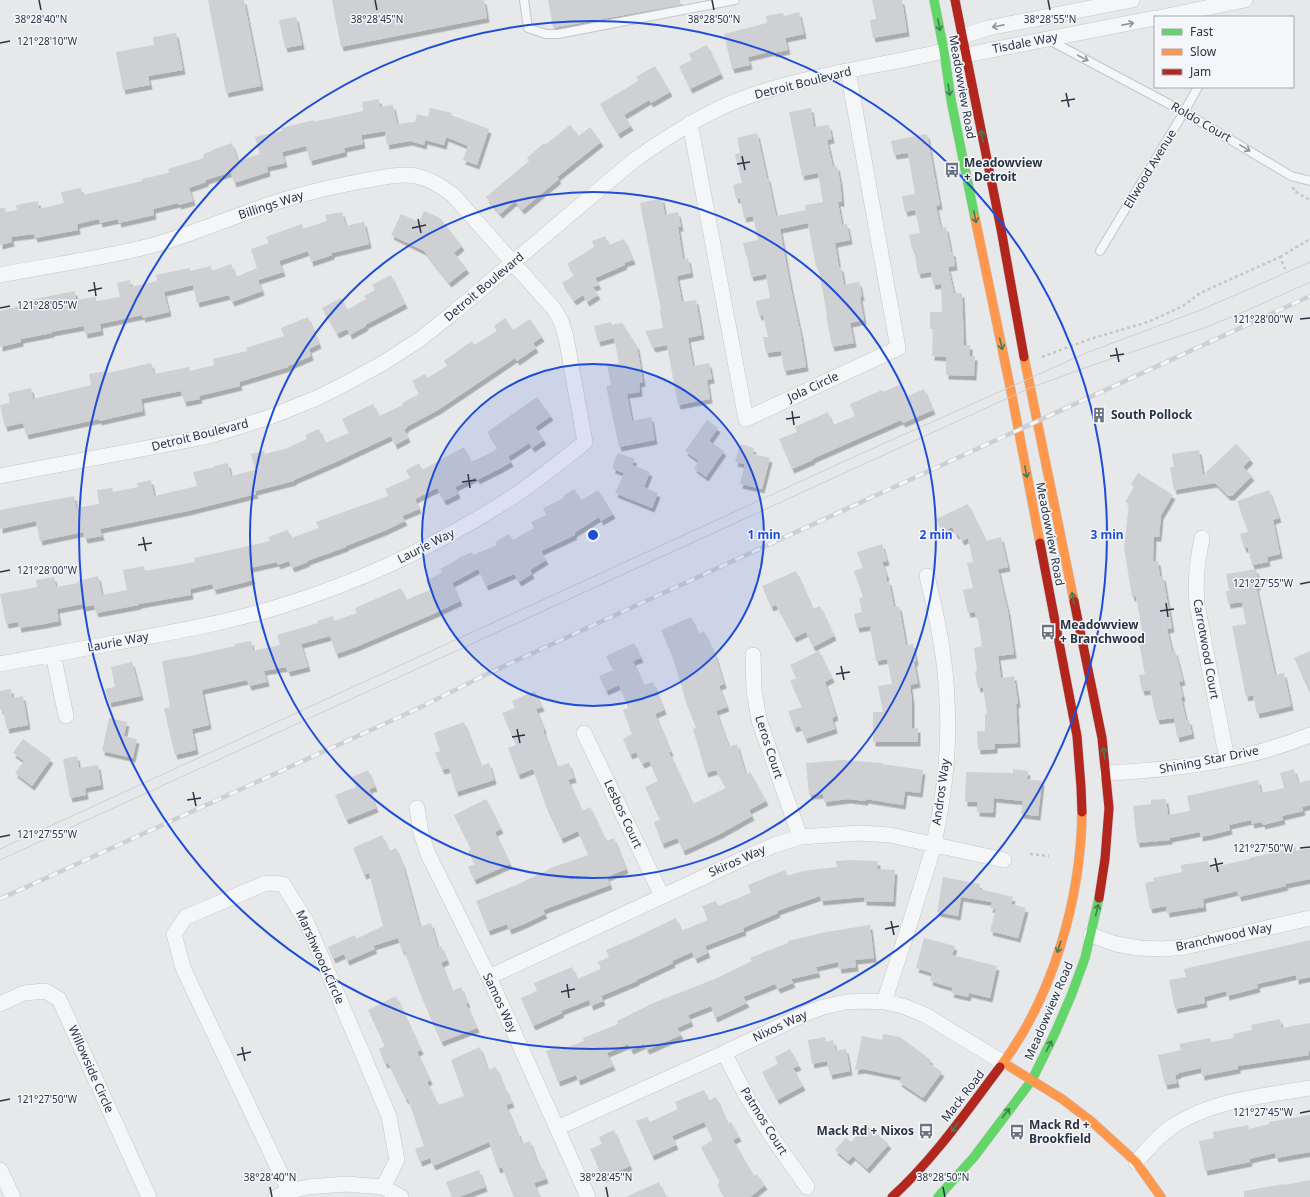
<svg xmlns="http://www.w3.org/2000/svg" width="1310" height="1197" font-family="'Noto Sans',sans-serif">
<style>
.building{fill:#ced0d3;filter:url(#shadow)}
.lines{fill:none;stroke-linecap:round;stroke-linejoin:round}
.lane-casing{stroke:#c4c6c8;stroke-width:10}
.street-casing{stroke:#c4c6c8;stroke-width:16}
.fast-casing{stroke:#c4c6c8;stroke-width:10}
.slow-casing{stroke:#c4c6c8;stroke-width:10}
.jam-casing{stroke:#c4c6c8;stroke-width:10}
.path{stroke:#c5c6ca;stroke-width:2.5;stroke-dasharray:3 3;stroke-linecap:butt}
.lane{stroke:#f5f6f7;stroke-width:8}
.street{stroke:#f5f6f7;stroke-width:15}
.fast{stroke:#63d668;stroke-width:9}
.slow{stroke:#ff974d;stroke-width:9}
.jam{stroke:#b3261e;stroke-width:9}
.tram{stroke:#cecfd2;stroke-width:1}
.rail-casing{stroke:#cecfd2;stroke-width:4.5}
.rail{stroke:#f4f6f9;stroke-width:3;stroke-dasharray:9;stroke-linecap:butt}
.oneway{stroke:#90959e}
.oneway2{stroke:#447d55}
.ticks{fill:none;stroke:#2b3445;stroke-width:1.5}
.ring{fill:none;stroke:#1d4ed8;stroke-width:2}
.labels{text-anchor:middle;stroke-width:3;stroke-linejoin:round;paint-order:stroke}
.street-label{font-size:12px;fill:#2b3445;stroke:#f4f6f9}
.poi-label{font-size:12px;font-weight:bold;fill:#2b3445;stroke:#f4f6f9;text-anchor:start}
.ticks-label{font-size:10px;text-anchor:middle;fill:#2b3445;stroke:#f4f6f9;stroke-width:3;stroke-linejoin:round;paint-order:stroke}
.centre{fill:#1d4ed8;stroke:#f4f6f9;stroke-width:2}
.ring-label{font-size:12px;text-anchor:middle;font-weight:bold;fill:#1d4ed8;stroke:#f4f6f9;stroke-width:3;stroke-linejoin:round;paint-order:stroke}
</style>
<defs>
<filter id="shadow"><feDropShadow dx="2.5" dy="4.5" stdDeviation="0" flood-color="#0004"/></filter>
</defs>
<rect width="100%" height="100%" fill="#e6e8ea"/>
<path class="building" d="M208,0H244L261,86L226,93Z
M332,0H484L487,18L341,47Z
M548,0H680V5L553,28Z
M872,0H902L907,32L873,38L870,20L876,19Z
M799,12L804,34L785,38L788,50L773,53V51L748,57L750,65L732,69L724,34L767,23L766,16L783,13L784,16Z
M296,17L302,45L285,48L279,20Z
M176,33L183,70L148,76L150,85L123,90L116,52L154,45L153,37Z
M707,45L721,74L690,89L679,66L692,60L689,54Z
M655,66L670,92L651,103L649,100L624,115L631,126L618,134L600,104L638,81L636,77Z
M379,99L380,107L393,105L397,124L415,122L417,114L428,117L430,108L452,113L451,115L489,129L477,165L463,160L468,146L446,137L444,145L425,140L424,145L410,141L387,145L385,131L361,135L363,144L344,148L345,152L310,161L306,146L282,152L285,163L267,167L268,172L234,183L231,172L206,180V182L189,188L193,201L179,205L178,203L153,209L154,215L119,223L118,219L100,223L99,219L77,224L78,230L35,238L34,234L11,237L12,242L0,245V208H5L6,212L17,210L16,205L38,201L39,209L64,203L61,192L81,188L83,195L142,181V179L169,173L168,169L204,158L203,154L212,151V150L232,143L238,161L260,154L255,137L282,131V128L314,120V122L363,111L362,102Z
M811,108L814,127L829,125L832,139L827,140L833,167L837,166L840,181L842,202H838L842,225L847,224L850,240L835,243L839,267H841L844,285L859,282L862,296L860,297L864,320L850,323L854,343L832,347L826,315H827L818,266L816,267L808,223L780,229L791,289L801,335L806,367L784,371L781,351L766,353L763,337H768L763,315L759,316L756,301L770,298L766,274L751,277L747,255L746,256L743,243L758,240L753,216L744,218L740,198L736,199L733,185L742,183L735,154L740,153L737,138L757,133L767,178H768L776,216L806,210L805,205L823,202L818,173L802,176L789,112Z
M570,125L579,136L590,127L601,142L557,177L559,179L522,210L515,201L500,214L486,197L529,161L527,158L544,143L545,145Z
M927,134L940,205L936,206L941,229L946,227L951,252H953L955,266L948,267L954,293H962L964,345H970V356H975L974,376L946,375V357L932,356L933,329H930V312H942L941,284L933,285L931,272L918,274L914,249H912L909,235L920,233L915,210L905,212L902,196L915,194L908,153L894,155L891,141Z
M662,198L665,215L678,212L681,227H678L683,259L688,258L691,273L677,276L682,302L696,300L702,335L688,338L693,366L709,363L712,379L707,380L710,399L678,405L667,345L653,348L645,331L663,328L660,311L661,310L640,203Z
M424,211L440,218L462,246L454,253L467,269L449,283L424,251L391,235L401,214L419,222Z
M342,212L346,226L364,222L369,244L332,253V255L311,262L308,251L279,261L283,272L258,280L262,291L232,302L229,295L197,303L193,285L164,292L169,312L143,318L142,315L100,324L101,331L85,334L84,326L51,332L52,333L21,339V342L0,347V311L25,305L24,301L75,291L76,300L96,297V301L120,297L117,283L130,280L131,287L157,281L156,275L190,268V271L211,266L212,271L231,264L236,277L257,268L251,249L269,243L266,237L302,224L303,229L327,221L325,215Z
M605,236L609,245L624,239L633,260L624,263L625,265L595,278L599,285L593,287L598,295L587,302L583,295L574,301L562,283L575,275L567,264L594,247L592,241Z
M391,275L405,304L365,325L366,326L350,335L347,329L337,334L322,308L341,298L347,310L366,299L364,296L375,290L372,285Z
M308,317L319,344L309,349L311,356L288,366V367L239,382L240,386L199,396L200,399L184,402L181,391L141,399L143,411L99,421V419L26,435L23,423L5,427L0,405L10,403L8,393L31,388L33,399L91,385L89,374L107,371L108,373L151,363L154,374L189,367L190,371L214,365L213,359L247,351L246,348L284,336L281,328Z
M505,318L513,330L530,319L542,337L533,343L536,348L517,361L515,358L438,410L406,427L407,428L404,429L408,438L395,445L391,436L338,461L294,480V481L255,491L256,494L188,511L100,529L102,536L85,539L83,532L40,541L36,521L0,529V510L74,496L76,508L99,504L97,490L112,488L113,492L138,487L137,483L151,480L154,496L197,486L193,472L215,467L214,466L228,463L231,476L255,470L251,454L264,451L265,454L285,449L307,439L305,435L319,429L325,443L349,433L342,419L373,404L379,416L403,405L402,403L419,394L412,381L425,374L427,378L447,366L444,361L472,341L474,345L497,331L494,326Z
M611,322L612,325L622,323L637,346L643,382L639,383L640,392L627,394L632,421L651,417L655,440L619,447L606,386L611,385L607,365L619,363L614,338L598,342L594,326Z
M901,384L906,397L924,389L933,410L903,423L901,420L812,459L813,460L792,469L779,439L797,432L795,427L828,412L833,425L855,416L850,404L882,390L883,392Z
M537,397L551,416L535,427L544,440L532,448L529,443L508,457L511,462L501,468L477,480L476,477L455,487L458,494L444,501L437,488L415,499L419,509L402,516L405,521L384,531L346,546V547L307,561L308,562L292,568L289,561L278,565L277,562L250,568L253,580L230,586L214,590L212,584L190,589L191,595L139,604V605L96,613L94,605L83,607V604L57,609L59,621L44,624L19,628L18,622L6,624L0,594L37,587L36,580L54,577L56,587L78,583V581L98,576L102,595L127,590L123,570L144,566L145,571L195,562L194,558L270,541L268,537L288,530L291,538L319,528L316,522L388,496L385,489L410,478L406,470L419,463L422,470L464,447L471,462L488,454L498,448L487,432Z
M707,420L718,428L709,441L724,451L706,477L694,468L699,461L685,451Z
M740,444L754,448L753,454L770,458L762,489L740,484L745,464L735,462Z
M1236,444L1251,459L1243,467L1252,476L1232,496H1228L1215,483L1174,490L1170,467H1174L1172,454L1199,450L1203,475Z
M618,453L635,459L632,465L650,472L644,487L658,493L652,508L615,493L624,473L613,469V464Z
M1138,473L1173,495L1161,515L1159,537H1154L1153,561H1158L1160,577L1163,576L1172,628L1167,629L1172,651H1175L1183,681L1179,682L1183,697H1181L1186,720H1189L1192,734L1177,738L1174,718L1157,720L1150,690L1142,691L1139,675L1145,674L1139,643L1144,642L1136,596L1132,597L1124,547L1129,504L1125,502L1134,487L1131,484Z
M574,489L582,500L598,490L613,514L601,521L599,517L574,533L575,535L541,551L546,560L530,570L532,574L519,582L514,574L486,586L478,569L452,583L460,601L433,614L356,647L336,654L330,636L301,644L308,667L288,672L286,667L264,671L267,682L249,686L247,680L202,690L209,725L192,729L196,750L175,755L164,709L170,707L162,661L190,656L235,646V644L251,641L253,651L280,645L277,635L318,623L317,621L333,616L334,621L357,613L355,608L401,588L406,600L430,590L426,581L442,572L440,569L458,559V558L472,552L473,555L497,545L495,542L509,534L513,540L534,528L531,522L546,515L543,508L564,498L563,496Z
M1269,490L1279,518L1273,520L1280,554L1267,557L1268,562L1252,565L1248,548H1244L1240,534L1248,532L1237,501Z
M968,504L986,541L1001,537L1008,567L998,569L1008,612L1014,654L998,656L1001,678L1014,676L1018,703L1016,704L1018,743L995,744V749L978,750L977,731H985V714H987L983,687L978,688L975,671H977L974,648L982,646L978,619L977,620L975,612L968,613L963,590L973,588L967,563L973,562L968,538L962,541L958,534L956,535L952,527L942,532L936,519Z
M882,544L887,561L882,562L887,576L886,577L887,581H889L894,607L899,606L906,645L913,644L916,661L914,662L918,683L910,685L912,701V728H918V742H873V712H883L878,686L892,684L887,659L876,661L870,626L857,628L854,614L862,612L859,598L863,597L854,571L863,568L857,552Z
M1256,569L1259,585L1256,586L1275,675L1284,673L1291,706L1257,714L1253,695L1246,697L1232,626L1246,624L1242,602L1228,604L1226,591H1229L1226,574Z
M796,571L813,609L820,606L834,636L813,647L806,632L794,638L776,605L771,607L762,586Z
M691,617L699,634L704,631L715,654L724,684L719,686L727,707L716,711L729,747L737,744L746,775L750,772L766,801L749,810L752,816L720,834L683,851L677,838L662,844L654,822L660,820L645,787L658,781L649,761L642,764L636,752L630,755L623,739L632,734L623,710L628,708L619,685L606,691L599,676L613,670L606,656L634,643L641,658L633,661L644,685L653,682L664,710L655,714L671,752H669L693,804L726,788L716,770L706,773L693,729L696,728L687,705L673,658L661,630Z
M819,651L832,678L825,682L836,716L832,718L835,729L805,739L800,726L794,728L788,711L802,707L790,681L796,678L790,665Z
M1310,651V693L1294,658Z
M132,662L141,696L109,703L105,689L115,687L111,667Z
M11,689L12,698L23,696L28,725L7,729L3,709L0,710V691Z
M535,691L542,707L536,709L544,729L543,730L557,767L569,763L574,778L568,780L582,811L590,807L606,841L614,838L626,869L607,877L610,885L543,910L545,914L524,924L509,930L507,924L488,931L476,901L514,886L548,870V869L588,855L578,831L561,839L547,809L533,769L518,775L508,748L516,745L502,713L515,708L512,701Z
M109,718L127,722L124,736L137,739L133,758L102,751Z
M464,722L481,766L489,763L494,780L456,792L449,768L442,770L435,753L440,751L434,733Z
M23,739L51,759L32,786L15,773L24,761L13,753Z
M77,756L79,768L98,765L101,785L85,788L86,795L70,798L63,759Z
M842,760L883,763L882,764L923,770L920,793L905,791L903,805L866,799V801L848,799L824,802L823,794L809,795L806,763Z
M1013,769L1028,771L1027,779L1042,781L1038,816L1021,814L1023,801L994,798L993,813L977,812V802H965L966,772L1013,773Z
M1294,769L1298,783L1310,780V805L1302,807L1303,811L1282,816L1283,820L1263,825L1262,822L1252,824L1251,820L1229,825L1230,830L1211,835L1200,837V832L1170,838V840L1137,843L1133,806L1151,804V800L1166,799L1168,815L1190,811L1187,796L1258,780L1261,793L1284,788L1280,773Z
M368,770L375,787L369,789L376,808L346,820L335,795L356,787L352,777Z
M486,799L501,829L495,832L510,864L474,880L468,867L475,864L468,851L471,849L454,815Z
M382,835L389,851L396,848L403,865L420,927L431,923L438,947L441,946L447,960L441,963L452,991L461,987L468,1003L466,1004L477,1028L441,1042L420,993L404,950L402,951L398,938L373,946L375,949L347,961L344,954L333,959L328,947L355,935L356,939L383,926L369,873L364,875L353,848Z
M1296,847V851L1310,848V879L1285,884L1286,886L1239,897L1237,891L1203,899L1204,907L1167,913L1166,906L1150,909L1145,883L1154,881L1153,878L1182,872L1181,865L1208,861L1210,868L1250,859V858Z
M850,860L878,861L877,869L895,870L893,902L864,901V897L821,901L820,896L777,911L778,913L743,928L744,931L705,946L708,953L695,959L692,952L672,961L673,963L637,980V981L601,996L603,1001L591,1006L589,1000L561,1011L562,1013L533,1026L521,998L537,991L534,983L572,967L577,979L601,969L598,962L609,957L606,950L630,940L676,918L681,931L708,920L702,906L716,901L718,906L751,893L748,885L770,876L785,870L787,876L803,871L837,867L836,861Z
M943,877L980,884L979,889L1013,897L1011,904L1026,908L1018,938L990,931L996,909L990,908L992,902L961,897L958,916L937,912Z
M870,925L874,958L855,960L856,967L839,969L838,962L816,967L818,973L791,979L793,983L778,989L775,984L743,997L747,1003L715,1018L711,1006L688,1015L691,1022L677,1028L681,1035L647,1050L644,1044L631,1050L628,1044L607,1053L613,1066L578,1081L576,1075L558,1082L546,1051L559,1046L560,1050L584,1041L583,1038L618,1024L617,1021L651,1004L717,978L752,961L750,958L788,943V941L826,932Z
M924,938L955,946L952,955L997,966L990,998L969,993L968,997L951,993L953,988L930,981L932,973L916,968Z
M1310,940V977L1296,980V975L1257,984L1258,988L1227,996L1226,991L1204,997L1205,1003L1175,1009L1169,980L1186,977L1184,969Z
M396,996L421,1050L417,1052L430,1080L427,1082L438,1105L464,1096L451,1060L480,1047L488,1070L496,1067L504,1087H505L512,1103L506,1105L517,1132L518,1131L522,1144L530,1141L538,1164H540L546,1179L534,1183L540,1197H514L502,1167L498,1169L489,1142L433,1166L430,1158L420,1162L415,1149L424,1146L408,1099L406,1100L388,1063L385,1064L379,1049L385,1046L368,1010Z
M1280,1019L1282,1028L1310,1023V1051H1308L1309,1055L1238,1066V1069L1202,1076L1201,1068L1179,1073V1074L1175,1075L1177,1083L1165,1085L1158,1055L1181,1050L1179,1044L1210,1038L1211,1042L1234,1038L1233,1034L1252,1030L1251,1025Z
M883,1034L900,1037L931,1060L929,1063L942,1072L923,1098L899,1082L902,1077L863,1069L855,1070L862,1036L882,1040Z
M825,1037L826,1042L833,1040L836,1051L846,1049L850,1071L830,1075L827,1061L812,1064L808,1040Z
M790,1049L799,1066L793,1068L803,1086L777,1100L762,1072L778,1064L775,1057Z
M704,1090L709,1101L716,1097L728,1124L731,1122L739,1137L733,1140L754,1176L757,1174L765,1185L750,1197H726L717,1185L720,1182L701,1147L713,1140L704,1122L672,1136L676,1145L652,1156L636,1121L647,1117L650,1122L678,1109L675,1102Z
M1310,1115V1152L1276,1158L1275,1153L1249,1159L1250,1162L1205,1171L1199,1141L1214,1138L1213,1132L1248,1125L1249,1129L1269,1124V1122Z
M866,1125L889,1144L867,1169L853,1156L848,1161L835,1150L846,1138L851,1142Z
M614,1130L630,1166L603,1178L590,1149L602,1144L599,1137Z
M479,1170L485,1187L459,1197H452L446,1182Z
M1310,1180V1197H1244V1191L1284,1184L1285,1185Z
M659,1182L666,1197H626Z"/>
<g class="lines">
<g class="lane-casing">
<path id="lane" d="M524,0L528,28L546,34H558L735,0
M1049,40L1184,112L1291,176L1310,181
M1100,251L1184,112L1198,87"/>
</g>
<g class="street-casing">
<path id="street" d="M1162,17L1245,0
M963,36L988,28L1132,0
M966,55L1155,18
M690,123L746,419L898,348L848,71
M0,275C51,265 104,258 154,245C187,236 219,222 251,211C287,197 325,188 362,181C380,178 398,173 416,176C430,179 442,186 453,195L554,309L561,321L566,337L585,442C559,463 532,485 503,503C435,546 362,581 284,605C238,620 189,629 141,638C94,647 47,655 0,664
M0,476L205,437L267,418L317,398L345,384L383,363L419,340L453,313L633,161C670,135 708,110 752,95C814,74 880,66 944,51
M1202,538C1197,563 1195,580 1197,605L1227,759
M53,654L66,716
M753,655L754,690L759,720L800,837
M584,733L662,896
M1106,773C1174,770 1247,761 1310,735
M417,808L421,833L428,854L489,977L588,1197
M1091,935L1116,944L1139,948L1162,949L1185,947L1310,918
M489,977L751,855L775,845L800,837L859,833L890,835L1004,860
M884,1002C894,971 905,939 915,907C921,886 929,865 934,843C944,797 950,749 947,702C946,659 937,617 927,576
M0,1004L24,993L45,991L59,999L149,1197
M724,1053L747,1097L772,1137L807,1187
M557,1128L724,1053L807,1013L823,1007L846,1002L865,1001L884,1002L903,1006L925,1015L1004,1063
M1136,1162C1147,1150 1157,1137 1170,1128C1210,1100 1263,1096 1310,1088
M0,1170L13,1197
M289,1191L183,968L174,934L186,917L266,883L283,884L307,923L389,1116L397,1160L383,1187
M276,1197L289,1191L308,1187L346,1184L383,1187L401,1197"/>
</g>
<g class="fast-casing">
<path id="fast" d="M934,0L944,51L951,100L975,218
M938,1197L974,1157L1032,1080L1055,1033L1071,996L1085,958L1099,898"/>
</g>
<g class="slow-casing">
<path id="slow" d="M975,218L1012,396L1040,543
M1024,357L1074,601
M1004,1063L1062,1099L1091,1121L1136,1162L1161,1197
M1000,1067C1053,997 1081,899 1082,812"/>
</g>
<g class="jam-casing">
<path id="jam" d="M955,0L1001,229L1024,357
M1040,543L1077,736L1081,787L1082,812
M1074,601L1102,738L1109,808L1105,859L1099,898
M892,1197C934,1159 966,1112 1000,1067"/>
</g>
<path class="path" d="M1293,187L1294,191L1310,200
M1280,257L1310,239
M1042,357L1090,339L1148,322L1183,306L1200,293L1280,257L1285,269
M1030,854L1049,856"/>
<use href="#lane" class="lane"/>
<use href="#street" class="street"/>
<use href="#fast" class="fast"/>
<use href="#slow" class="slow"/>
<use href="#jam" class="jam"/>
<path class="tram" d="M0,849L856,456L1028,379L1086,353L1198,311L1238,294L1310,262
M0,860L1030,388L1090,366L1204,328L1246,311L1310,282"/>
<g class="rail-casing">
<path id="rail" d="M0,899L417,709L487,674L1310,296"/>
</g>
<use href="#rail" class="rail"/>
</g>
<defs><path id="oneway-shaft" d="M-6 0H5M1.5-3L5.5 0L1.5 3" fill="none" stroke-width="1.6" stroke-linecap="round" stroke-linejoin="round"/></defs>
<g class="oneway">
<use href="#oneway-shaft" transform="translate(1128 24) rotate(-11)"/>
<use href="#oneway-shaft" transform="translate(998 26) rotate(169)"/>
<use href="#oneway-shaft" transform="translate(1083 58) rotate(28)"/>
<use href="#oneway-shaft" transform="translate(1245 148) rotate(31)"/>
</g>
<g class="oneway2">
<use href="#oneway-shaft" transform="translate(939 25) rotate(79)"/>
<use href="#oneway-shaft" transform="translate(949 90) rotate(81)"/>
<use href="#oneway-shaft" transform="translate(982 136) rotate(-101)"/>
<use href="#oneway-shaft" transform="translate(975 217) rotate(78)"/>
<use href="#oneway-shaft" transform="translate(1001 344) rotate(78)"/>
<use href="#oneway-shaft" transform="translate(1026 472) rotate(79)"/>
<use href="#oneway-shaft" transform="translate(1073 598) rotate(-101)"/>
<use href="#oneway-shaft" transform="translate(1104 753) rotate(-98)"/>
<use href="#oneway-shaft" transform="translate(1097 910) rotate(-77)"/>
<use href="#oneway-shaft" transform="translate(1059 947) rotate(108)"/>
<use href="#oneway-shaft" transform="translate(1049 1046) rotate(-63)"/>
<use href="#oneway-shaft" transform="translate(1006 1113) rotate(-52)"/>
<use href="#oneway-shaft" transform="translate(955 1127) rotate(126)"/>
</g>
<path class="ticks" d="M39,0L41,10M375,0L377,10M712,0L714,10M1048,0L1050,10M0,43L10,41M1066,93L1069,107M1061,101L1075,99M742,156L745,170M737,164L750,162M418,219L421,233M412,228L426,225M94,282L96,296M88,291L102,288M0,308L10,306M1300,319L1310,318M1116,348L1119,362M1110,356L1124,354M792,411L794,425M786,419L800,417M468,474L470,488M462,482L476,480M143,537L146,551M138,545L152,543M0,572L10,570M1300,584L1310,582M1166,603L1168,617M1160,611L1174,609M841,666L844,680M836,674L850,672M517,729L520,743M512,737L525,735M193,792L196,806M187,800L201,798M0,837L10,835M1300,848L1310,847M1215,858L1218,872M1210,866L1223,863M891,921L894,935M885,929L899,926M567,984L569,998M561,992L575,989M242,1047L245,1061M237,1055L251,1052M0,1101L10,1099M1300,1113L1310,1111M270,1187L272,1197M606,1187L608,1197M943,1187L945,1197"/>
<circle cx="593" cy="535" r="171" fill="#1d4ed8" fill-opacity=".12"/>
<g class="ring">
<circle cx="593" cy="535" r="171"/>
<circle cx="593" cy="535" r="343"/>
<circle cx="593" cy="535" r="514"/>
</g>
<defs>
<g id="bus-bare" transform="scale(1.2)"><path d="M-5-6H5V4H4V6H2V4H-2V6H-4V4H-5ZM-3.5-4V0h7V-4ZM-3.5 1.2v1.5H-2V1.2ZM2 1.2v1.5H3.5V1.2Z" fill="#6c737f" stroke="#f4f6f9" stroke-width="2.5" paint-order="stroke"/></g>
<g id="building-bare" transform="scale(1.2)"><path d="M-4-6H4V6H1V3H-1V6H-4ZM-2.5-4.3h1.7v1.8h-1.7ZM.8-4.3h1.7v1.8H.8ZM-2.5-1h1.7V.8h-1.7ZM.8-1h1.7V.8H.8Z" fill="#6c737f" stroke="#f4f6f9" stroke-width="2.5" paint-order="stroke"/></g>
</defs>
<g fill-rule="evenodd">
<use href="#bus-bare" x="952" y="170"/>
<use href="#building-bare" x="1099" y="415"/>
<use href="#bus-bare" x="1048" y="632"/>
<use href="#bus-bare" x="926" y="1131"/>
<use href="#bus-bare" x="1017" y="1132"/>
</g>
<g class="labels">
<g class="street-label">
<text transform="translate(1025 43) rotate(-11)" y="4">Tisdale Way</text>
<text transform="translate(803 83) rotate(-14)" y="4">Detroit Boulevard</text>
<text transform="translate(962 87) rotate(80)" y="4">Meadowview Road</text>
<text transform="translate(1201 122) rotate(30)" y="4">Roldo Court</text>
<text transform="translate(1150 169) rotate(-59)" y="4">Ellwood Avenue</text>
<text transform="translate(271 205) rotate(-18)" y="4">Billings Way</text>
<text transform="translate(484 287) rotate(-40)" y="4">Detroit Boulevard</text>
<text transform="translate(813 387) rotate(-25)" y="4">Jola Circle</text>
<text transform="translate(200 435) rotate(-14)" y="4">Detroit Boulevard</text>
<text transform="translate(1050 534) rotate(79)" y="4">Meadowview Road</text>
<text transform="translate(426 546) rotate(-27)" y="4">Laurie Way</text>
<text transform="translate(118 642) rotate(-11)" y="4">Laurie Way</text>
<text transform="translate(1206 649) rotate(80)" y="4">Carrotwood Court</text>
<text transform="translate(769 747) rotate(72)" y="4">Leros Court</text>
<text transform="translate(1209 760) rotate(-11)" y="4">Shining Star Drive</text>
<text transform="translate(941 792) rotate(-82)" y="4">Andros Way</text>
<text transform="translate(623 814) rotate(65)" y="4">Lesbos Court</text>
<text transform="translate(737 861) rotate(-24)" y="4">Skiros Way</text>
<text transform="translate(1224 937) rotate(-12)" y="4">Branchwood Way</text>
<text transform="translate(320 957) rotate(66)" y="4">Marshwood Circle</text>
<text transform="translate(500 1003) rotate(65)" y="4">Samos Way</text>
<text transform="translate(1049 1011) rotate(-67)" y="4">Meadowview Road</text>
<text transform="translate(780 1026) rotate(-25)" y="4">Nixos Way</text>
<text transform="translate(91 1069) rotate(66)" y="4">Willowside Circle</text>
<text transform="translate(963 1096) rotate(-52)" y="4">Mack Road</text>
<text transform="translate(764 1121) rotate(58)" y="4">Patmos Court</text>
</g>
<g class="poi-label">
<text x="964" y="167">Meadowview<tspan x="964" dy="14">+ Detroit</tspan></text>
<text x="1111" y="419">South Pollock</text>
<text x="1060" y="629">Meadowview<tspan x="1060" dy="14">+ Branchwood</tspan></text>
<text x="1029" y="1129">Mack Rd +<tspan x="1029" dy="14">Brookfield</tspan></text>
<text x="914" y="1135" text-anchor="end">Mack Rd + Nixos</text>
</g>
</g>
<g class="ticks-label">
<text x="41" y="23">38°28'40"N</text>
<text x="377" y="23">38°28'45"N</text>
<text x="714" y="23">38°28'50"N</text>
<text x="1050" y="23">38°28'55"N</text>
<text x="47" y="45">121°28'10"W</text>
<text x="47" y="309">121°28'05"W</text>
<text x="1263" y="323">121°28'00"W</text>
<text x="47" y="574">121°28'00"W</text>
<text x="1263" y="587">121°27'55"W</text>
<text x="47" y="838">121°27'55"W</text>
<text x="1263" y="852">121°27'50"W</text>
<text x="47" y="1103">121°27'50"W</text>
<text x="1263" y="1116">121°27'45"W</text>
<text x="270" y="1181">38°28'40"N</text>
<text x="606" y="1181">38°28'45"N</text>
<text x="943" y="1181">38°28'50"N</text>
</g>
<circle cx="593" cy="535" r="6" class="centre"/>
<g class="ring-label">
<text x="764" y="539">1 min</text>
<text x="936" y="539">2 min</text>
<text x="1107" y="539">3 min</text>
</g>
<rect x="1154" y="16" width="140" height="72" fill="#f4f6f9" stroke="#a4a8b1"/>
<rect x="1162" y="29" width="20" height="6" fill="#63d668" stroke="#a4a8b1"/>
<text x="1190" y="36" font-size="12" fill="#2b3445">Fast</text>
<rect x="1162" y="49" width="20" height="6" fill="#ff974d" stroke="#a4a8b1"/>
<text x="1190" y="56" font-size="12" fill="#2b3445">Slow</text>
<rect x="1162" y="69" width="20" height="6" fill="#b3261e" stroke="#a4a8b1"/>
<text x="1190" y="76" font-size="12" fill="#2b3445">Jam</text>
</svg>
